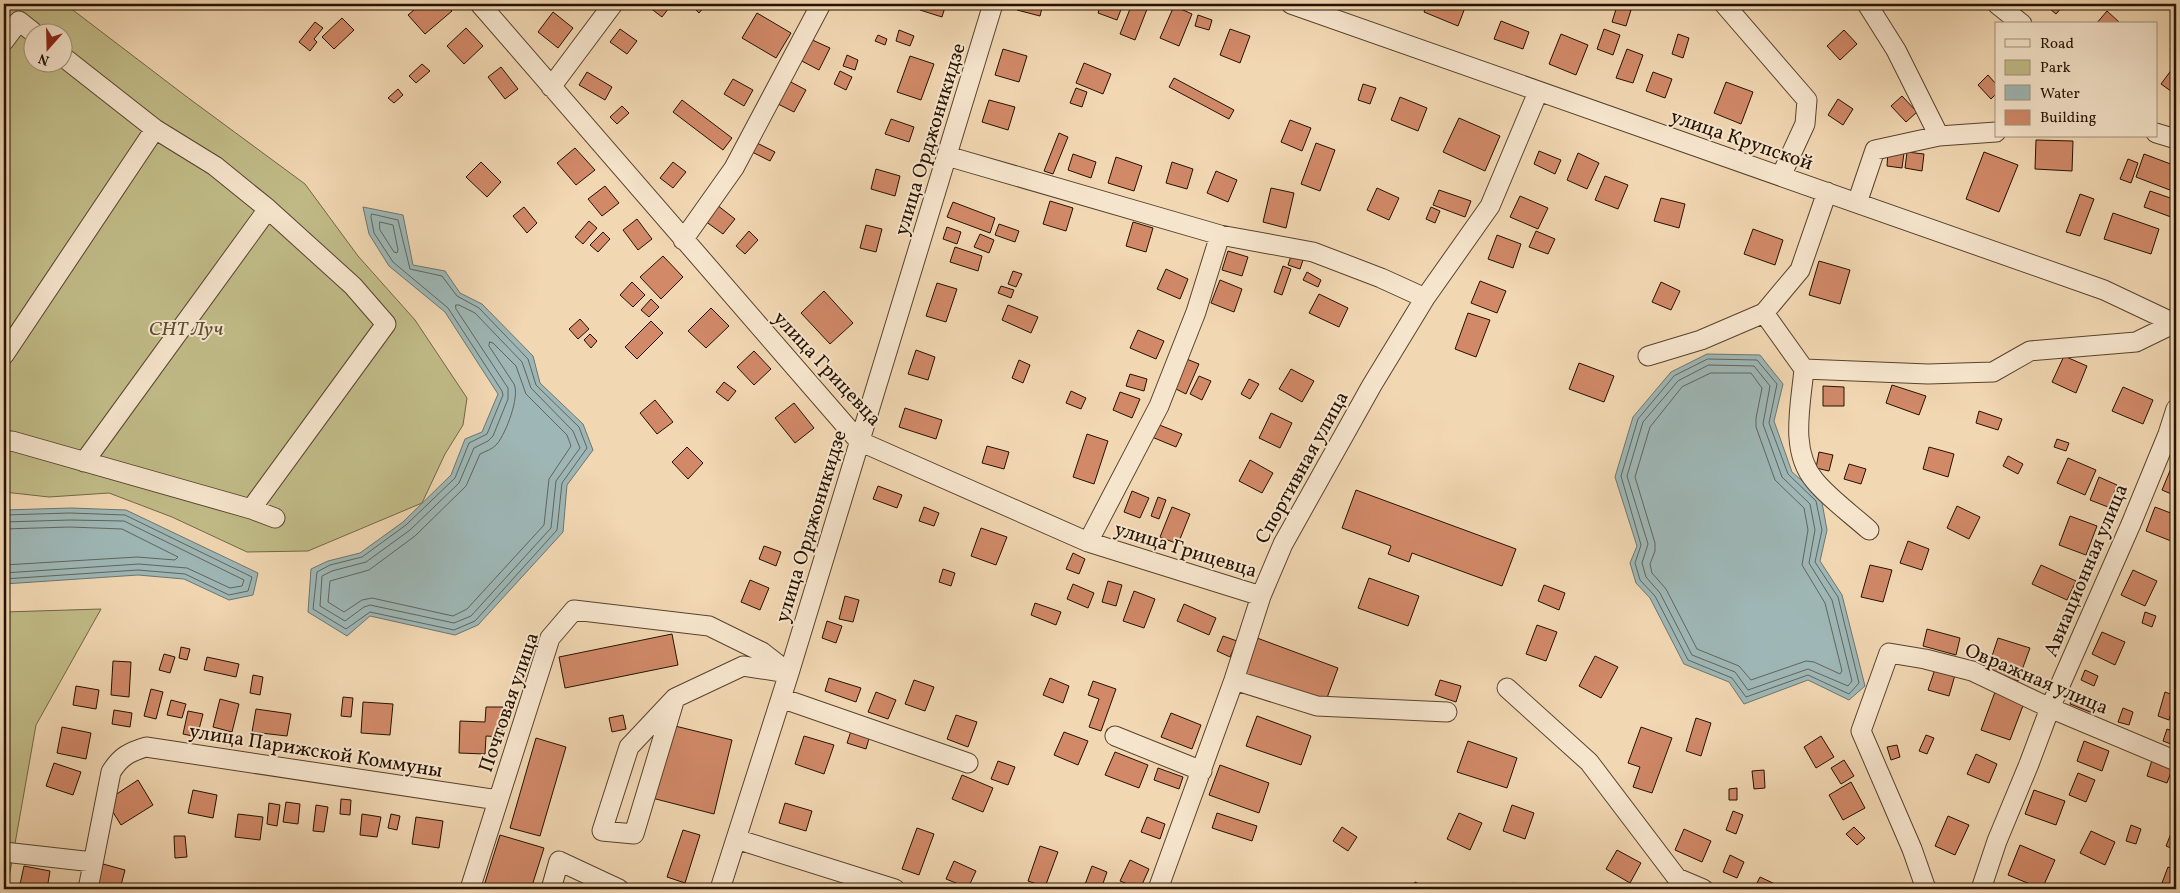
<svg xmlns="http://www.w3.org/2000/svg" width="2180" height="893" font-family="Vollkorn,serif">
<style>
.green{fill:#c1bc88;stroke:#736744;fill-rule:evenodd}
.water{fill:#9eb7b6;stroke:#6e756d}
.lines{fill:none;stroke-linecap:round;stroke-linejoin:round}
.shore{stroke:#62645b;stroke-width:1}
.building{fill:#d18968;stroke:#251200}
.minor-casing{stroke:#58432c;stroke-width:21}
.minor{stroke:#f6e5cd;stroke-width:19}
.labels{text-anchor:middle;stroke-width:4;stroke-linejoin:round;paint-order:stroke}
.street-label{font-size:20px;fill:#251200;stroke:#f6e5cd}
.park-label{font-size:20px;font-style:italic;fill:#5c4e30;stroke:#f6e5cd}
</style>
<rect width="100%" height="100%" fill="#f1d7b2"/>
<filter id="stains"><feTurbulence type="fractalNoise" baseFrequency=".004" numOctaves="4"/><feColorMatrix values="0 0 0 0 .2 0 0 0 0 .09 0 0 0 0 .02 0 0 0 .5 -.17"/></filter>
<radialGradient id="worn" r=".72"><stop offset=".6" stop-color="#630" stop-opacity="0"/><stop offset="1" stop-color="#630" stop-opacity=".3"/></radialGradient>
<path class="green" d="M4,4H65L187,97L305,184L358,256L415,320L467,398L463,425L445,454L422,503L308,551L247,552L172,517L109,493L49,497L4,492ZM32,32H62V62H32Z
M101,609L36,725L7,889H4V612Z"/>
<path class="water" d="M363,207L403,215L413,265L445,271L460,293L482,304L533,356L540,383L583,424L593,450L567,485L563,532L478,625L455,635L370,616L347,636L308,612L311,569L328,561L360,553L403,522L451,475L465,439L482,432L498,394L445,312L389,266L369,234Z
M1707,354L1760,355L1783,384L1774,421L1792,472L1821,497L1827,530L1820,561L1842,595L1865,686L1849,700L1808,680L1744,704L1729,682L1684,664L1650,598L1636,583L1630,563L1637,546L1615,477L1633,417L1671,372Z
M71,508L126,510L258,573L253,595L229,600L184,579L138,575L4,584V510Z"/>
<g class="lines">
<path class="shore" d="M372,214L398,220L410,269L442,276L457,296L479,308L528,359L536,385L579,427L587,448L562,483L557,530L475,621L454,630L370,612L346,629L313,609L317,572L330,565L362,557L406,525L455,478L469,443L487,434L503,395L502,391L448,308L393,262L374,233L371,217Z
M380,222L393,225L398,250L397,253L394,252L380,230Z
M456,305H459L475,313L522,362L531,388L573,431L580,448L556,481L551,528L471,616L454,623L370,605L364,607L345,621L320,606L322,576L332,571L366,562L410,530L459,483L474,448L488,441L493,436L508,399V388L456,309Z
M490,342L493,343L516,366L526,394L567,435L571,446L549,479L544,525L467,609L453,616L372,598L362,600L344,612L328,602L330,581L369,570L415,536L466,486L480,454C486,451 493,449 497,444C506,433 520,397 514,384L489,346Z
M1708,359L1757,360L1777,384L1769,423L1788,474L1816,501L1822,530L1815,562L1838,597L1859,683L1849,694L1808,675L1746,697L1732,678L1688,660L1655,596L1640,580L1635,563L1641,545L1621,476L1638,419L1674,376Z
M1709,365L1754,366L1770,386L1763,424L1782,477L1810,504L1815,530L1809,563L1832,600L1852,681L1848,686L1808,669L1748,690L1735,672L1692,655L1660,593L1646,577L1642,563L1648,544L1627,476L1643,422L1678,381Z
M1711,373H1751L1762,388L1756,418V427L1775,480L1804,508L1808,530L1802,565L1825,603L1842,671L1840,674L1814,662L1806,661L1751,680L1739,666L1697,649L1666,589L1652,573L1650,564L1655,551V543L1635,477L1650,427L1682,387Z
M4,515L70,513L125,515L252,577L248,591L229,595L185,574L138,570L4,579
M4,522L70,520L124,521L244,580L242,586L230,588L187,568L139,564L4,573
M4,529L70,527L122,529L178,557L175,560L137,557L4,565"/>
</g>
<path class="building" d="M421,4H445L452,11L425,34L408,15Z
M645,4H672L662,17Z
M690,4H701L704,7L699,13Z
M922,4H946L942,17L920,10Z
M1018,4H1043L1040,16L1017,10Z
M1101,4H1123L1117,20L1098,13Z
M1132,4H1149L1135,40L1120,34Z
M1427,4H1464L1466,5L1458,26L1424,12Z
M1626,4H1641L1639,9Z
M1940,4H1951L1946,9Z
M2044,4H2065L2056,14Z
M1174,6L1192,14L1179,46L1160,38Z
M1617,6L1631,10L1626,26L1612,22Z
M2107,11L2119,22L2118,24H2096Z
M553,12L573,28L558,48L538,32Z
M757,13L791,33L776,58L742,38Z
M1198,15L1212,20L1209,30L1195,26Z
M342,18L354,30L334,49L322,37Z
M1501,21L1529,32L1523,49L1494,39Z
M315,22L323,28L314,39L317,42L310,51L299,42Z
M466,28L483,46L464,64L447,46Z
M620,29L637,41L627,54L610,42Z
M1230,29L1250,36L1240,63L1220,55Z
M1604,29L1620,35L1613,55L1597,49Z
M899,30L914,36L910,46L896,41Z
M1844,30L1857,44L1840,60L1827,46Z
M1561,34L1588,45L1576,75L1549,64Z
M1678,34L1689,38L1683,58L1672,54Z
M878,35L887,39L885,45L875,41Z
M808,38L830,48L819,70L798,59Z
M1003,49L1027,56L1019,82L995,75Z
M1627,49L1643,55L1633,83L1616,78Z
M847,55L858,60L855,70L843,66Z
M910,56L934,64L921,100L897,92Z
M1084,63L1111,74L1103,94L1076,83Z
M422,64L430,71L416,83L409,76Z
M2175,65L2176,92L2175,94L2161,84Z
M501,67L518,89L505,99L488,77Z
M840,71L852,77L846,90L834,84Z
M587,72L612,87L605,100L579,85Z
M1653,72L1672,79L1665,98L1646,91Z
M1988,75L1996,84V94L1991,99L1978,85Z
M1174,78L1234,110L1229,119L1169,87Z
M733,79L753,90L744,106L724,94Z
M787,80L806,90L794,112L776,103Z
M1726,82L1753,92L1741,124L1714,113Z
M1363,84L1376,88L1370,104L1358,100Z
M1076,88L1087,92L1082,107L1070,103Z
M398,89L403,95L394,103L388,98Z
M1902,96L1917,112L1906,122L1891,106Z
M1400,97L1427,108L1418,131L1391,120Z
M1838,99L1853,109L1843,125L1828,115Z
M682,100L732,138L723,150L673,112Z
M989,100L1015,107L1008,130L982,122Z
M622,106L629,113L617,124L610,117Z
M1459,118L1500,136L1485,171L1443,152Z
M891,119L914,127L909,142L885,134Z
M1290,120L1311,128L1302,151L1281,142Z
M1059,133L1068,137L1053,174L1044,171Z
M2036,140L2073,141L2072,171L2035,169Z
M753,141L775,152L770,161L748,150Z
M1316,143L1335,150L1320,191L1301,184Z
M575,148L595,170L576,185L557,163Z
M1539,151L1561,160L1555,174L1534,164Z
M1888,151L1904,153L1902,168L1887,166Z
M1907,152L1924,154L1922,171L1905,168Z
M1984,152L2018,165L1999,212L1966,199Z
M1578,153L1599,163L1587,189L1567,180Z
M1073,154L1096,162L1091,178L1068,170Z
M2144,154L2176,166L2175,192L2136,177Z
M1116,157L1142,166L1134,191L1108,183Z
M2128,159L2138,163L2131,183L2120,179Z
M481,162L501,182L487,197L466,177Z
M673,162L686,172L673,188L660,178Z
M1172,162L1193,169L1187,189L1166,183Z
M876,169L900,176L895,196L871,189Z
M1216,171L1237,180L1228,202L1207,193Z
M1605,176L1628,185L1618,209L1595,200Z
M605,186L619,203L602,216L588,199Z
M1271,188L1294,193L1286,228L1263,222Z
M1377,188L1399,198L1389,220L1367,210Z
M1439,190L1471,201L1465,217L1433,205Z
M2150,191L2176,200L2171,217L2144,207Z
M2080,194L2094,199L2080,236L2066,232Z
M1520,196L1548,208L1538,229L1510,217Z
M1661,198L1685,204L1679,228L1654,221Z
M1050,201L1073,208L1066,231L1043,224Z
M953,202L995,218L990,233L947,217Z
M717,205L735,219L723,234L705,221Z
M524,207L537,223L527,233L513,216Z
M1431,207L1440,211L1435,223L1426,219Z
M2113,213L2159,229L2151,254L2104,239Z
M637,219L652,239L638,250L623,230Z
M589,221L597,228L583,244L575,237Z
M1133,222L1153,228L1146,252L1126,246Z
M999,224L1019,231L1015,242L995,235Z
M866,225L882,229L876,252L860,248Z
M947,227L961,232L957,244L943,239Z
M1753,229L1783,240L1775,265L1744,254Z
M749,231L758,240L745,254L736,246Z
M1536,231L1555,239L1548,254L1529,247Z
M603,232L610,239L598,252L590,245Z
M980,234L994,240L989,253L974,247Z
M1497,235L1521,244L1513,268L1488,259Z
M955,247L982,256L978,271L950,262Z
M1293,250L1305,254L1300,269L1288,265Z
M1228,251L1248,257L1242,276L1222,270Z
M663,256L683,277L661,299L640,277Z
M1819,261L1850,270L1840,304L1809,295Z
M1283,266L1291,269L1282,295L1274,292Z
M1166,269L1188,279L1180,299L1157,289Z
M1013,271L1022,274L1016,287L1008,284Z
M1307,272L1321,280L1318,287L1303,280Z
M1220,280L1242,289L1234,312L1211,303Z
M1480,281L1506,291L1497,313L1471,303Z
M632,282L645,295L633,307L620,295Z
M1661,282L1680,291L1671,310L1652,302Z
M937,283L957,289L946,322L926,316Z
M1001,286L1014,290L1011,298L998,293Z
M824,291L853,323L830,344L801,313Z
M1319,294L1348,308L1339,327L1309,313Z
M651,299L659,307L649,317L641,310Z
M1008,305L1038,317L1031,333L1002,320Z
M711,308L729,326L706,348L688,331Z
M1468,313L1490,320L1476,357L1455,349Z
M580,319L589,329L578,339L569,329Z
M651,321L663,333L637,359L625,347Z
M1138,330L1164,341L1156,359L1130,348Z
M590,334L597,341L591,348L584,340Z
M916,350L935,357L928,380L908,374Z
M754,351L771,369L754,385L737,367Z
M2064,356L2087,366L2076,393L2052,382Z
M1184,358L1199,364L1186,394L1172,387Z
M1019,360L1030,365L1023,383L1012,378Z
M1579,363L1614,376L1604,402L1569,389Z
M1291,369L1314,381L1302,402L1279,389Z
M1130,374L1147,379L1144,391L1126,386Z
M1199,376L1211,381L1202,400L1190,394Z
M1249,379L1259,384L1250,399L1241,394Z
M724,382L736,391L728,401L716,392Z
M1892,385L1926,396L1919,415L1886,403Z
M1823,386L1844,387V406H1823Z
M2123,387L2153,400L2143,424L2112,411Z
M1071,391L1086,398L1081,409L1066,403Z
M1120,392L1140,399L1132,418L1113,410Z
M655,400L673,422L657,434L640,413Z
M794,403L814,428L795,443L775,418Z
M905,408L942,420L936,439L899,427Z
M1979,411L2002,419L1998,430L1976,423Z
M1271,413L1292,423L1280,448L1259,438Z
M1157,424L1182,434L1176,447L1152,437Z
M1087,434L1108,441L1094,484L1073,477Z
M2057,439L2069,443L2066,451L2054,447Z
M987,446L1009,452L1004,469L982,463Z
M687,447L703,463L688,479L672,462Z
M1929,447L1954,454L1948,477L1923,469Z
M1819,452L1833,455L1829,471L1816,468Z
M2008,456L2023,464L2018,474L2003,466Z
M2068,458L2096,470L2085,495L2057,483Z
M1250,460L1273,473L1262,493L1239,481Z
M1849,464L1866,469L1861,484L1844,479Z
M2172,466L2176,467V496L2162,490Z
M2099,477L2117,485L2108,507L2090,500Z
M878,486L902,495L897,508L873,499Z
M1356,490L1516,549L1502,586L1412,553L1409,562L1388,554L1391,546L1342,528Z
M1132,491L1149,498L1140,518L1124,512Z
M1158,497L1166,500L1159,519L1151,516Z
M1957,506L1980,517L1969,539L1947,528Z
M924,507L939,513L934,526L919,521Z
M1172,507L1190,514L1178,544L1160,537Z
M2155,507L2176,515V543L2146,531Z
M2070,516L2097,526L2086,555L2059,545Z
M981,528L1007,537L996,565L971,556Z
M1908,541L1929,549L1922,570L1900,563Z
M764,546L781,552L776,566L759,559Z
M1073,553L1085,559L1079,574L1066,569Z
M1870,565L1892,570L1883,602L1861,597Z
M2041,565L2076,581L2067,600L2032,584Z
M943,569L955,573L951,586L939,582Z
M2133,570L2157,581L2145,606L2121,595Z
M1369,578L1419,596L1408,626L1358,608Z
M750,580L769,588L760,610L741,602Z
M1108,581L1122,585L1116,606L1102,602Z
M1073,584L1094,593L1088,608L1067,599Z
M1544,585L1565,593L1559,610L1538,601Z
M1134,591L1155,599L1144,628L1123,621Z
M845,596L859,600L853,622L839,619Z
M1035,603L1061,612L1056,625L1031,615Z
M1184,604L1216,618L1209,635L1177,621Z
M2145,612L2156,616L2152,627L2142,623Z
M827,621L842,626L836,643L822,638Z
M1537,625L1557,632L1546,661L1526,654Z
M1927,629L1960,638L1956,655L1923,646Z
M2102,632L2125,642L2115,665L2092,654Z
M672,634L678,665L565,688L559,657Z
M1223,636L1237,641L1230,657L1217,651Z
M1257,638L1338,668L1324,706L1243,676Z
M1998,638L2030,648L2018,681L1987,671Z
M181,647L190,649L187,660L179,658Z
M164,654L175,657L170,673L159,670Z
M1595,656L1618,667L1601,698L1579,686Z
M207,657L239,664L236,677L204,670Z
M113,661L131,662L129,697L111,695Z
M1935,669L1955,675L1949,696L1928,690Z
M2085,670L2098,676L2094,686L2081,680Z
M253,675L263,677L260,695L250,693Z
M829,678L861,688L856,702L825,691Z
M1050,678L1069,686L1063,703L1043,695Z
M914,680L934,687L925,711L905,704Z
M1440,680L1461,686L1456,702L1435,695Z
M1093,681L1116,689L1101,731L1089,727L1099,699L1088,695Z
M76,686L99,690L96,709L73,705Z
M151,689L163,692L156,719L144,716Z
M2075,691L2100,701L2095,714L2070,704Z
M876,692L896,700L888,719L868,712Z
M1995,692L2024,703L2010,740L1981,730Z
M2165,692L2176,696L2169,720L2158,716Z
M343,697L353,698L351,717L341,716Z
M220,699L239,704L232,732L213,727Z
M171,700L186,704L182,718L167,715Z
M363,702L393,704L390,735L361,733Z
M486,707H503L502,737L486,736L485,754L459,753L460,721L485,722Z
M2123,708L2133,712L2129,725L2118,722Z
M256,709L291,714L287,736L252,732Z
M114,710L132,713L130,727L112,724Z
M188,711L203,714L197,737L183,734Z
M1171,713L1201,725L1192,749L1161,737Z
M623,715L626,729L612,732L609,718Z
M956,715L977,722L968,747L947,739Z
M1257,716L1311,736L1301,765L1246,746Z
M1696,718L1711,723L1701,756L1686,751Z
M671,725L732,740L714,814L652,798Z
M62,727L91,733L86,759L57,753Z
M1641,727L1672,738L1652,793L1633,787L1640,767L1628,763Z
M852,728L870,735L866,749L847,743Z
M2167,729L2175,732L2171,744L2163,741Z
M1064,732L1088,741L1078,765L1054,755Z
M1926,735L1934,738L1927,754L1919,751Z
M804,736L834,745L824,774L795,764Z
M1821,736L1834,757L1816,768L1804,747Z
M536,738L566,747L540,836L510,828Z
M1468,741L1517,758L1507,788L1457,772Z
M2084,741L2109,751L2102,771L2077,761Z
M1897,745L1900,757L1891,760L1887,747Z
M1115,752L1148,765L1139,788L1105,775Z
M1976,754L1997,764L1989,783L1967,774Z
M2153,757L2174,764L2167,783L2147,776Z
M1844,760L1854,776L1841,784L1831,768Z
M998,761L1015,767L1008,785L991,779Z
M54,763L81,772L73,795L46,786Z
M1220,765L1269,783L1259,813L1209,795Z
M1158,768L1183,777L1179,789L1154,780Z
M1764,770L1765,788L1754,789L1752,771Z
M2078,773L2095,780L2086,802L2069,795Z
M962,775L993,788L983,812L952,799Z
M138,780L153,805L121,825L106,801Z
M1851,782L1865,808L1843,820L1829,795Z
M1737,788V800H1729V789Z
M193,790L217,795L213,818L188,813Z
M2034,790L2065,801L2056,825L2025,814Z
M341,799L351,800L350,815L340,814Z
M286,802L300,804L298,824L283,822Z
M269,803L280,805L277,826L267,824Z
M785,803L812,811L806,831L779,823Z
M316,805L328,807L324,832L313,831Z
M1512,805L1534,813L1525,839L1503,831Z
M1733,811L1743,815L1736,834L1726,830Z
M1217,813L1257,826L1252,841L1212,828Z
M1459,813L1482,823L1470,850L1447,839Z
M238,814L263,817L260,840L235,837Z
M362,814L381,817L377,837L360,835Z
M391,814L400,816L397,830L388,828Z
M1948,816L1969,825L1955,855L1935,846Z
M416,817L443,821L439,848L412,844Z
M1147,817L1165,824L1160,839L1141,832Z
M2131,825L2141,829L2136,844L2126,841Z
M1342,827L1357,837L1348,851L1333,841Z
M1854,827L1865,838L1857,845L1846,834Z
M917,828L934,834L919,875L902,869Z
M1684,829L1711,841L1702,862L1675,850Z
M683,830L700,835L685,883L667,877Z
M2091,831L2115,842L2105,865L2080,853Z
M2172,831L2176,832V850L2166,846Z
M500,835L544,848L531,889H483Z
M174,836H185L187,857L175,858Z
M2020,845L2055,860L2042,889L2008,875Z
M1040,846L1058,852L1045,887L1028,881Z
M1617,850L1641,863L1630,883L1606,869Z
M1730,855L1744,862L1737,878L1723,872Z
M1130,860L1149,869L1140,889L1120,881Z
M954,861L976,871L968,888L946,879Z
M103,864L125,870L120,889H96Z
M24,866L50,871L47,889H19Z
M1092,866L1107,872L1101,889L1084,887Z
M2168,867L2176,870V888L2162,883Z
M1760,877L1775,884L1773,889H1761L1755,887Z
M1415,882L1429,889H1411Z
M1513,883L1525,889H1510Z
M2133,884L2147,889H2131Z"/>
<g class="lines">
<g class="minor-casing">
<path id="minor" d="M480,4L859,441L1088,542L1261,596
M1291,4L2104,290L2176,324
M1724,4L1807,100L1805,124L1781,176
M1867,4L1896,50L1939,136
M1997,4L2022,24
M4,41L19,21L33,32
M62,56L155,129L215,166L268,209L84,462
M551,87L613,4
M2156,133L2176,139
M947,156L1220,235L1196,312L1159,406L1088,542
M1857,203L1875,150L1939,136L1996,132
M1220,235L1313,252L1381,278L1425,298
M683,240L734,168L821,4
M1764,313L1804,369C1801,404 1789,451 1815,481C1830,499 1851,514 1869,530
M4,355L155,129
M1648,356L1701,340L1764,313L1800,270L1827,192
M1804,369L1928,374L1993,372L2030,351L2136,342L2175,323
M4,442L12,441L251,509L275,518
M251,509L386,324L353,286L268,209
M1234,680L1317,706L1447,712
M1507,688L1589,762L1677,878L1703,889
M675,698L634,834L602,831L629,747L675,698L743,666L788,673
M781,698L968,763
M1115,736L1202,771
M736,839L895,889
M4,852L93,862
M88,889L111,772C120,757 129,752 146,747L498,800
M470,889L550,638L574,610L709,626L762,652L789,673
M551,889L559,861L619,889
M720,889L789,673L993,4
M1158,889L1234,680L1261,596L1283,544L1372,385L1425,298L1490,206L1538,92
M1926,889L1912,849L1861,731L1889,653L1925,659L1972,671L2050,708L2176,761
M1981,889L1997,841L2029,764L2050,708L2131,524L2168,434L2176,409"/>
</g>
<use href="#minor" class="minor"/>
</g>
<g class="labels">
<g class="street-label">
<text transform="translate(929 139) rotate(-73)" y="7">улица Орджоникидзе</text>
<text transform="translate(1742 139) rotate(19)" y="7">улица Крупской</text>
<text transform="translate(828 368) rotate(47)" y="7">улица Грицевца</text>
<text transform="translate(1301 467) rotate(-61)" y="7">Спортивная улица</text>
<text transform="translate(810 526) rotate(-73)" y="7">улица Орджоникидзе</text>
<text transform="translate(1186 549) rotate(17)" y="7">улица Грицевца</text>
<text transform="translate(2085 570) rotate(-67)" y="7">Авиационная улица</text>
<text transform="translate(2037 678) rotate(23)" y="7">Овражная улица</text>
<text transform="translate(508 702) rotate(-71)" y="7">Почтовая улица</text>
<text transform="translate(316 750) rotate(9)" y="7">улица Парижской Коммуны</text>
</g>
<g class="park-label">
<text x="186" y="335">СНТ Луч</text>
</g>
</g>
<rect width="2180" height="893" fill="none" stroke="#f1d7b2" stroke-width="20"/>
<rect x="5" y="5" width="2170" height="883" fill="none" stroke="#251200" stroke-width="2.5"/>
<rect x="10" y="10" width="2160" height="873" fill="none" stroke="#251200"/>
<rect x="1995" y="22" width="162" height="115" fill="#f6e5cd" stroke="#a2917b"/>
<rect x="2005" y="39" width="25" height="8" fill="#f6e5cd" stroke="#a2917b"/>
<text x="2040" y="48" font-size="15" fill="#251200">Road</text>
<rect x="2005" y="60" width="25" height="15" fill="#c1bc88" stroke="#a2917b"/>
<text x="2040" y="72" font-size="15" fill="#251200">Park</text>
<rect x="2005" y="85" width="25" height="15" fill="#9eb7b6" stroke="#a2917b"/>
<text x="2040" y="98" font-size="15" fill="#251200">Water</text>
<rect x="2005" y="110" width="25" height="15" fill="#d18968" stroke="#a2917b"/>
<text x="2040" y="122" font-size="15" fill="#251200">Building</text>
<g transform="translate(48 48) rotate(200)"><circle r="24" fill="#f6e5cd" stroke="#a2917b"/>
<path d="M0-4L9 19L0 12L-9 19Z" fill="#8f2418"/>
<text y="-8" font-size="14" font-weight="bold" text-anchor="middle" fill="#251200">N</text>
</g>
<rect width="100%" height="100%" filter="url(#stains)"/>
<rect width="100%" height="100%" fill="url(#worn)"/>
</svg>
